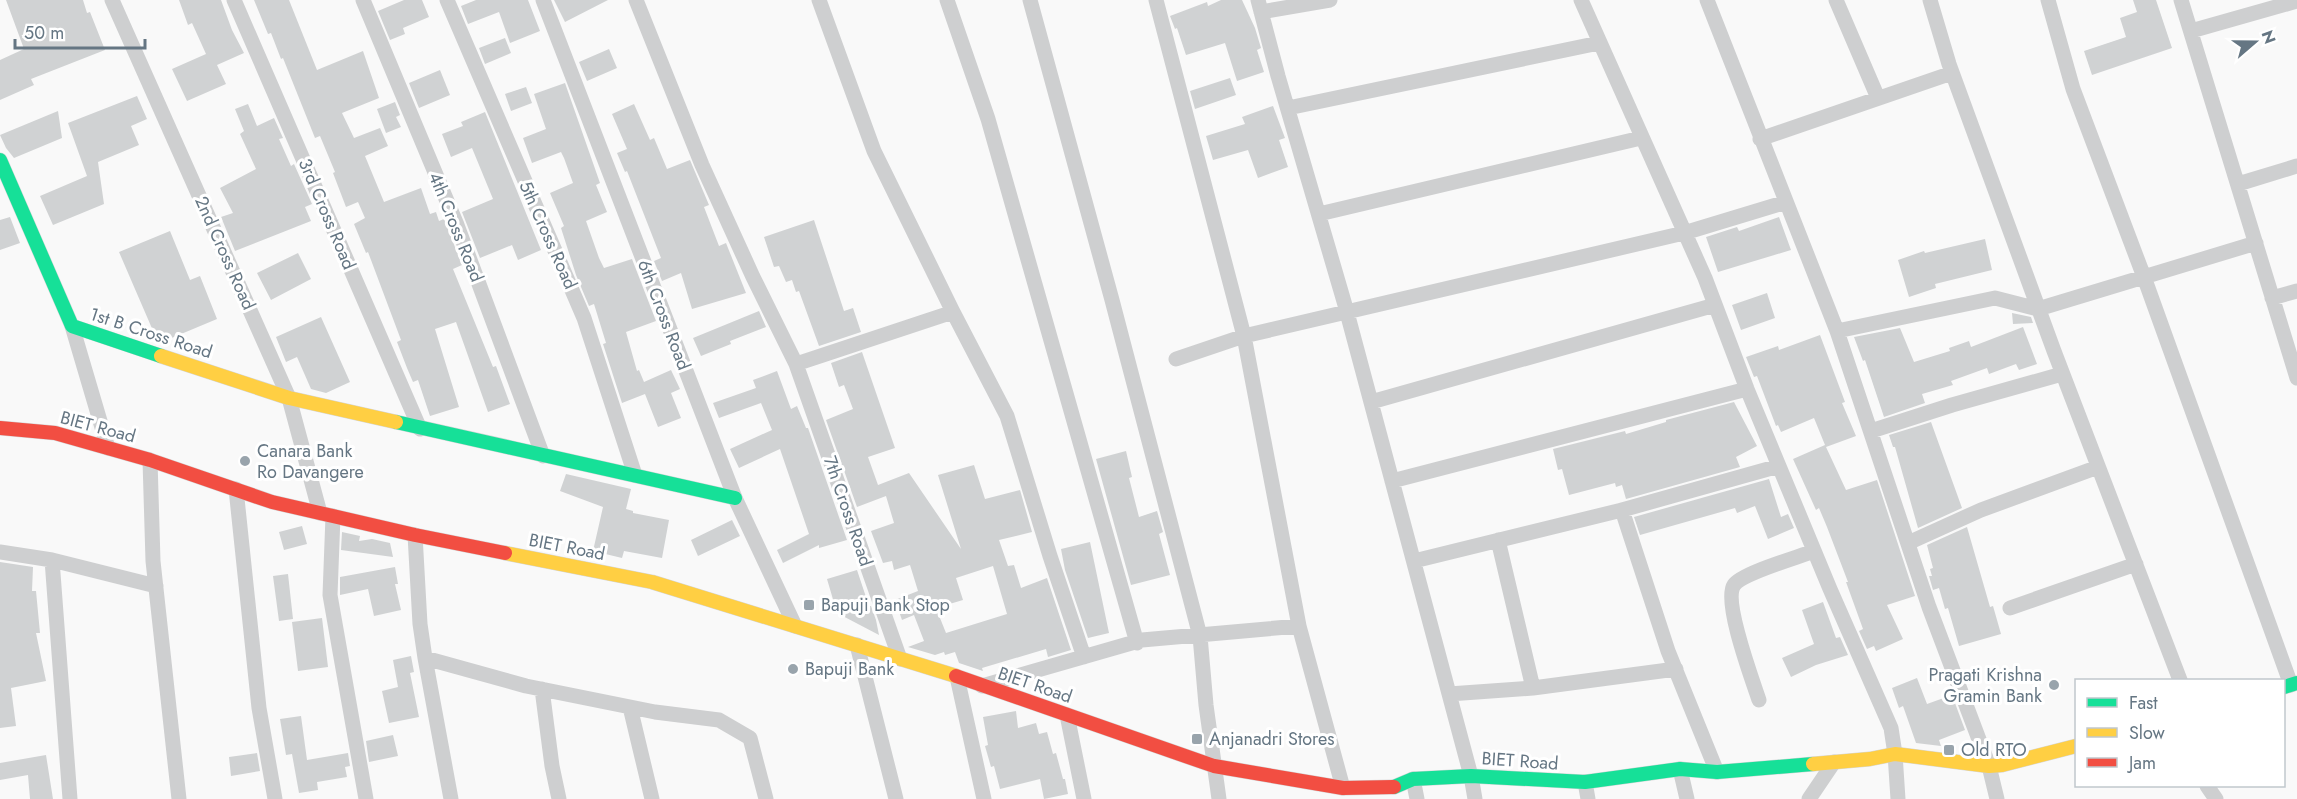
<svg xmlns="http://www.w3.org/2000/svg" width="2297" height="799" font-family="Jost,sans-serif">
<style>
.building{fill:#d0d2d3;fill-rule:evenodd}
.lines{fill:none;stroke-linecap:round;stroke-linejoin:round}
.fast-casing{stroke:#d5d6d7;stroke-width:15}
.slow-casing{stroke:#d5d6d7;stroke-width:15}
.jam-casing{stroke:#d5d6d7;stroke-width:15}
.street{stroke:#cecfd0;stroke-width:15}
.fast{stroke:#16e098;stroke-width:14}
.slow{stroke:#ffcf43;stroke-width:14}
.jam{stroke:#f24e42;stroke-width:14}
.poi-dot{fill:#99a4ac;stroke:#fff;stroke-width:2}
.labels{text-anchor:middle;stroke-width:6;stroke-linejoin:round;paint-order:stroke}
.street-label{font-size:18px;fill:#657683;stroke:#fff}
.poi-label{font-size:18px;fill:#657683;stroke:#fff;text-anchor:start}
</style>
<rect width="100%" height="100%" fill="#f9f9f9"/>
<path class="building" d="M6,0H83L87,13L90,12L105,50L31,79L34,85L0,100V60L24,49Z
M179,0H221L232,30L244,53L217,65L226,84L187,101L172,69L206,54L192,23L188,25Z
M254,0H289L317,70L363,51L379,98L342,113L354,138L380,128L388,146L365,156L384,202L421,188L430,214L436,212L439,221L444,219L462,265L453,269L493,367L496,366L510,404L488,412L456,322L435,329L459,407L430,416L418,380L413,382L407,368L397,342L401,340L368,252L366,253L354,224L365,218L358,202L346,207L333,173L335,172L320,136L315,138L283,58L281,59L271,33L268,34Z
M404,0H422L429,17L403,28L405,34L390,40L378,11Z
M476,0H528L540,31L510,43L499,12L468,24L461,6Z
M554,0H608L565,22Z
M1221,0H1242L1255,28L1261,48L1257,50L1264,72L1237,81L1225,43L1186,55L1177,28L1175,29L1170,16L1207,2L1208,6Z
M2133,0H2156L2172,48L2092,75L2084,51L2126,37L2120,18L2137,12Z
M505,38L511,53L485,64L479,48Z
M609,49L617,68L587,81L579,62Z
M440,70L450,95L419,108L409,83Z
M1230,78L1236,95L1195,109L1190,91Z
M565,83L600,183L596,185L607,212L586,221L599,258L604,268L632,259L656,321L626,332L637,371L639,370L644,382L671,370L680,389L671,393L681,418L658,427L645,394L622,403L603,344L606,343L594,304L589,306L576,275L561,228L564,226L550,193L573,183L564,158L561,152L532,163L523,138L546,129L534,94Z
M526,87L532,103L511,111L505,94Z
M137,96L147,119L131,126L139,145L98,162L104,204L53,225L40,196L87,176L68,123Z
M395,102L400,115L396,117L401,127L386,133L377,109Z
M248,104L257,126L274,118L283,138L279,139L291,166L294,164L312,204L305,207L311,221L235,251L221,217L233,213L220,188L256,169L240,134L244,131L235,109Z
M634,104L650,140L654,138L667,169L690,160L709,205L704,207L719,246L726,243L746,293L692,309L681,273L662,281L654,261L661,258L627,171L625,172L617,153L627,149L612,114Z
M1273,106L1285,138L1279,140L1288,167L1258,178L1248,150L1213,160L1206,136L1245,124L1242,117Z
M58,111L62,138L14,158L6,148L0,135Z
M485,112L541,250L518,260L512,245L480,258L462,212L493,199L472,148L451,157L442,134L463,126L461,122Z
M10,217L20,243L0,250V220Z
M1779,217L1791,250L1718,272L1706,237L1737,227L1739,231Z
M814,220L844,311L853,308L861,332L819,346L799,291L796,292L792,280L786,282L779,266L774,267L764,237Z
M170,231L190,280L200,276L217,319L162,342L157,340L119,252Z
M1985,239L1992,270L1935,284L1936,288L1909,297L1898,260L1924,251L1925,253Z
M298,253L311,279L271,300L257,273Z
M1767,293L1775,318L1741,330L1732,305Z
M759,311L766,327L730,341L731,344L701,356L693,338Z
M2012,313L2031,317L2033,323L2013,324Z
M321,317L350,382L326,393L311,389L297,357L286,362L276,337Z
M2023,327L2037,364L2019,370L2016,364L1989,374L1987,368L1951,381L1953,385L1922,394L1925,403L1884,417L1865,360L1863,361L1854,337L1900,328L1914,362L1950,351L1949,348L1969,341L1971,347Z
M1820,335L1845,402L1842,403L1856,436L1826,447L1846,490L1877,480L1915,596L1887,605L1903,639L1876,651L1874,646L1867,649L1859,631L1863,629L1846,582H1848L1827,527L1819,508L1816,510L1793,459L1825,445L1814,418L1781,432L1778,425L1776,426L1757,376L1754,377L1746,357L1778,346L1779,350Z
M862,352L895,448L868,457L878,485L909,473L961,549L938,475L974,465L985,499L1020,490L1032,532L999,540L1008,566L1014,565L1021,588L1047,578L1071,650L1048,657L1046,649L982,668L983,671L959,663L955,652L945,655L944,652L935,655L908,647L924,641L914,615L902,620L895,600L918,591L910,565L894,570L892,561L883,563L871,531L894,523L886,496L857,507L826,420L853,409L844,385L839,387L831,363ZM993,566L1007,614L946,633L936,608L963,600L956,578Z
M777,371L791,409L797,406L806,428H808L847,540L819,548V545L783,563L777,550L809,534L780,449L739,468L730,449L772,430L761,403L719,418L713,403L756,388L753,380Z
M1734,402L1757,446L1736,457L1740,467L1626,499L1622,485L1616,487L1615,483L1569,495L1562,469L1558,470L1553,449L1625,431L1626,434L1666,422V420Z
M1931,422L1962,508L1918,528L1895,447H1893L1889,435Z
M1126,451L1132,477L1129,478L1139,517L1157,511L1163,532L1159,534L1170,575L1131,585L1096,459Z
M566,474L631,489L626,509L633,511V513L669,520L662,558L624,551L622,558L593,551L603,507L560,491Z
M1769,479L1781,517L1788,514L1794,528L1768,539L1755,506L1737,513L1735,508L1640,535L1634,517Z
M732,520L740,536L698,556L691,540Z
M302,526L307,544L284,550L279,532Z
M1967,527L1990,607L1993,606L2001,634L1959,646L1948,608L1945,609L1939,588L1933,590L1929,576H1932L1930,569L1933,568L1927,545Z
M342,532L360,536L359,541L372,539L390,543L393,557L341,550Z
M1090,542L1109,633L1088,638L1065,570L1061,549Z
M0,562L33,567L32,591H36L40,633H36L46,681L11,688L16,726L0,728Z
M395,567L398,584H395L401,610L374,616L368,589L340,595V577Z
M857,570L869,606H871L876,620L879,635L837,613L827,579Z
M288,574L293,619L279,621L273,576Z
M1823,602L1836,638L1840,637L1848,655L1816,665L1791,677L1782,658L1814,644L1802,610Z
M322,618L328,667L298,671L292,622Z
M411,656L414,672L410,673L419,717L389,723L382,691L398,687L393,660Z
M1917,678L1927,704L1952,695L1965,730L1939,740L1941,746L1916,743L1903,706L1899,708L1892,688Z
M1016,711L1018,728L1036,723L1039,734L1047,732L1053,754L1056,753L1063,779H1065L1068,794L1044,799L1040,779L1000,789L994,766L991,767L985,746L988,745L983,717Z
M301,716L307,760L348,753L350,766L345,767L347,777L317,782L318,790L299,793L292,754L286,755L280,719Z
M393,735L398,756L369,762L366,741Z
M257,753L260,771L231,776L229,757Z
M46,755L53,799H30L28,775L0,780V763Z"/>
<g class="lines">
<g class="fast-casing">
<path id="fast" d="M0,160L72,326L161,356
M396,422L735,498
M2284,687L2297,683
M1394,787L1413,779L1471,776L1585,782L1680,769L1717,772L1813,764"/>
</g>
<g class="slow-casing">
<path id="slow" d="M161,356L289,398L396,422
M505,553L652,582L956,676
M1813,764L1870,759L1895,754L1989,766L2002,765L2076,746"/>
</g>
<g class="jam-casing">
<path id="jam" d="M0,428L55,433L150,460L272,502L415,535L505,553
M956,676L1214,766L1343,788L1394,787"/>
</g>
<path class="street" d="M112,0L289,398L320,513
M234,0L420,429
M363,0L457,225L543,456
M447,0L584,318L635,475
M543,0L735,498L795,626
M636,0L702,165L753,277L796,364L900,659
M819,0L874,151L953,312
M947,0L988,119L1137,643
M1030,0L1112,300L1200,636L1206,705L1219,799
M1156,0L1244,336L1299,626L1343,788
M1258,0L1278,76L1345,305L1471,776L1475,799
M1581,0L1705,278L1747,389L1830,589L1891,728L1895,754L1898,799
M1707,0L1837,331L1929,607L1989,766L1997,799
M1836,0L1878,98
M1930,0L1949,64L2054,351L2180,680
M2048,0L2073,89L2144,277L2291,685
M2181,0L2297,378
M1261,12L1330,0
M2191,31L2297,1
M1288,108L1599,43
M1760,139L1952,73
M2238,184L2297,166
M1319,214L1641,138
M2272,298L2297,291
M72,326L108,448
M1837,331L1995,298L2038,309L2256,243
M1176,359L1244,336L1684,233L1786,202
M796,364L953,312L1007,416L1050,556L1084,657
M1371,402L1715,305
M1871,431L1952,405L2062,374
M150,460L153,561L179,799
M1392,481L1747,389
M236,489L259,708L275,799
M333,516L330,595L366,799
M415,535L420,624L425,658L451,799
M1498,540L1533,688
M1908,543L1981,510L2098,467
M0,552L52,560L156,586
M52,560L70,799
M1414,561L1622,510
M2010,608L2136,564
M857,645L896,799
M425,658L526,686L655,712L719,720L750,738L766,799
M957,677L984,799
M982,686L1142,640L1299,626
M542,689L552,766L559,799
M1449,694L1533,688L1676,669
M1759,700C1752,679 1723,601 1734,585C1742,573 1799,557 1814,551
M630,707L652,799
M1067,715L1084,799
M1680,769L1687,799
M1717,772L1668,651L1622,510L1779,466
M1413,779L1417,799
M1585,782L1588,799
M2207,786L2216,799
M1809,799L1834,762"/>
<use href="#fast" class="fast"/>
<use href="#slow" class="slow"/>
<use href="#jam" class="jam"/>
</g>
<g class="poi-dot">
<circle cx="245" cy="461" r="6"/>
<rect x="803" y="599" width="12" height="12" rx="3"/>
<circle cx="793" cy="669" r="6"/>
<circle cx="2054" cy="685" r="6"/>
<rect x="1191" y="733" width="12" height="12" rx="3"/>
<rect x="1943" y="744" width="12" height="12" rx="3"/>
</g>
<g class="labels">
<g class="street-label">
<text transform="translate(327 214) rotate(67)" y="6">3rd Cross Road</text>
<text transform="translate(456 227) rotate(68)" y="6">4th Cross Road</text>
<text transform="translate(548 235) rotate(66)" y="6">5th Cross Road</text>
<text transform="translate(225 253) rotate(66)" y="6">2nd Cross Road</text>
<text transform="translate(664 315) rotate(69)" y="6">6th Cross Road</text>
<text transform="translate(151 333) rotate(18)" y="6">1st B Cross Road</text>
<text transform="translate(98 427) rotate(15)" y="6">BIET Road</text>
<text transform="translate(848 511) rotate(71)" y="6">7th Cross Road</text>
<text transform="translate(567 547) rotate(11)" y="6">BIET Road</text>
<text transform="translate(1035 685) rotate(19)" y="6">BIET Road</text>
<text transform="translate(1520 761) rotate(4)" y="6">BIET Road</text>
</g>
<g class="poi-label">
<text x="257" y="457">Canara Bank<tspan x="257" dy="21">Ro Davangere</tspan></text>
<text x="821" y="611">Bapuji Bank Stop</text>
<text x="805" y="675">Bapuji Bank</text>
<text x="2042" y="681" text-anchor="end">Pragati Krishna<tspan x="2042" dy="21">Gramin Bank</tspan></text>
<text x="1209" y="745">Anjanadri Stores</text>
<text x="1961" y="756">Old RTO</text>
</g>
</g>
<rect x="2075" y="679" width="210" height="108" fill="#ffffff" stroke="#c1c8cd" stroke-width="1.5"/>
<rect x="2087" y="698" width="30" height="9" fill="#16e098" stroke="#c1c8cd" stroke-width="1.5"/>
<text x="2129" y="709" font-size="18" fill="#657683">Fast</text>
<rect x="2087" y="728" width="30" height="9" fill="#ffcf43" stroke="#c1c8cd" stroke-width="1.5"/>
<text x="2129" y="739" font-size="18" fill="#657683">Slow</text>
<rect x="2087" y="758" width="30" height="9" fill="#f24e42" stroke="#c1c8cd" stroke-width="1.5"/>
<text x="2129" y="769" font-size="18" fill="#657683">Jam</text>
<g transform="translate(2255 42) rotate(70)" stroke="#ffffff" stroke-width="4.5" paint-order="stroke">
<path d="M0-4.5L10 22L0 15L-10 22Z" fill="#657683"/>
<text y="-9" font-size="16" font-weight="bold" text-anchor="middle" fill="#657683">N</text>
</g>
<path d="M15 39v9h130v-9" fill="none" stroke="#657683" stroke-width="3"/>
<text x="24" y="39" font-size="18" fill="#657683" stroke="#ffffff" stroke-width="4.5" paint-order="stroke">50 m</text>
</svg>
